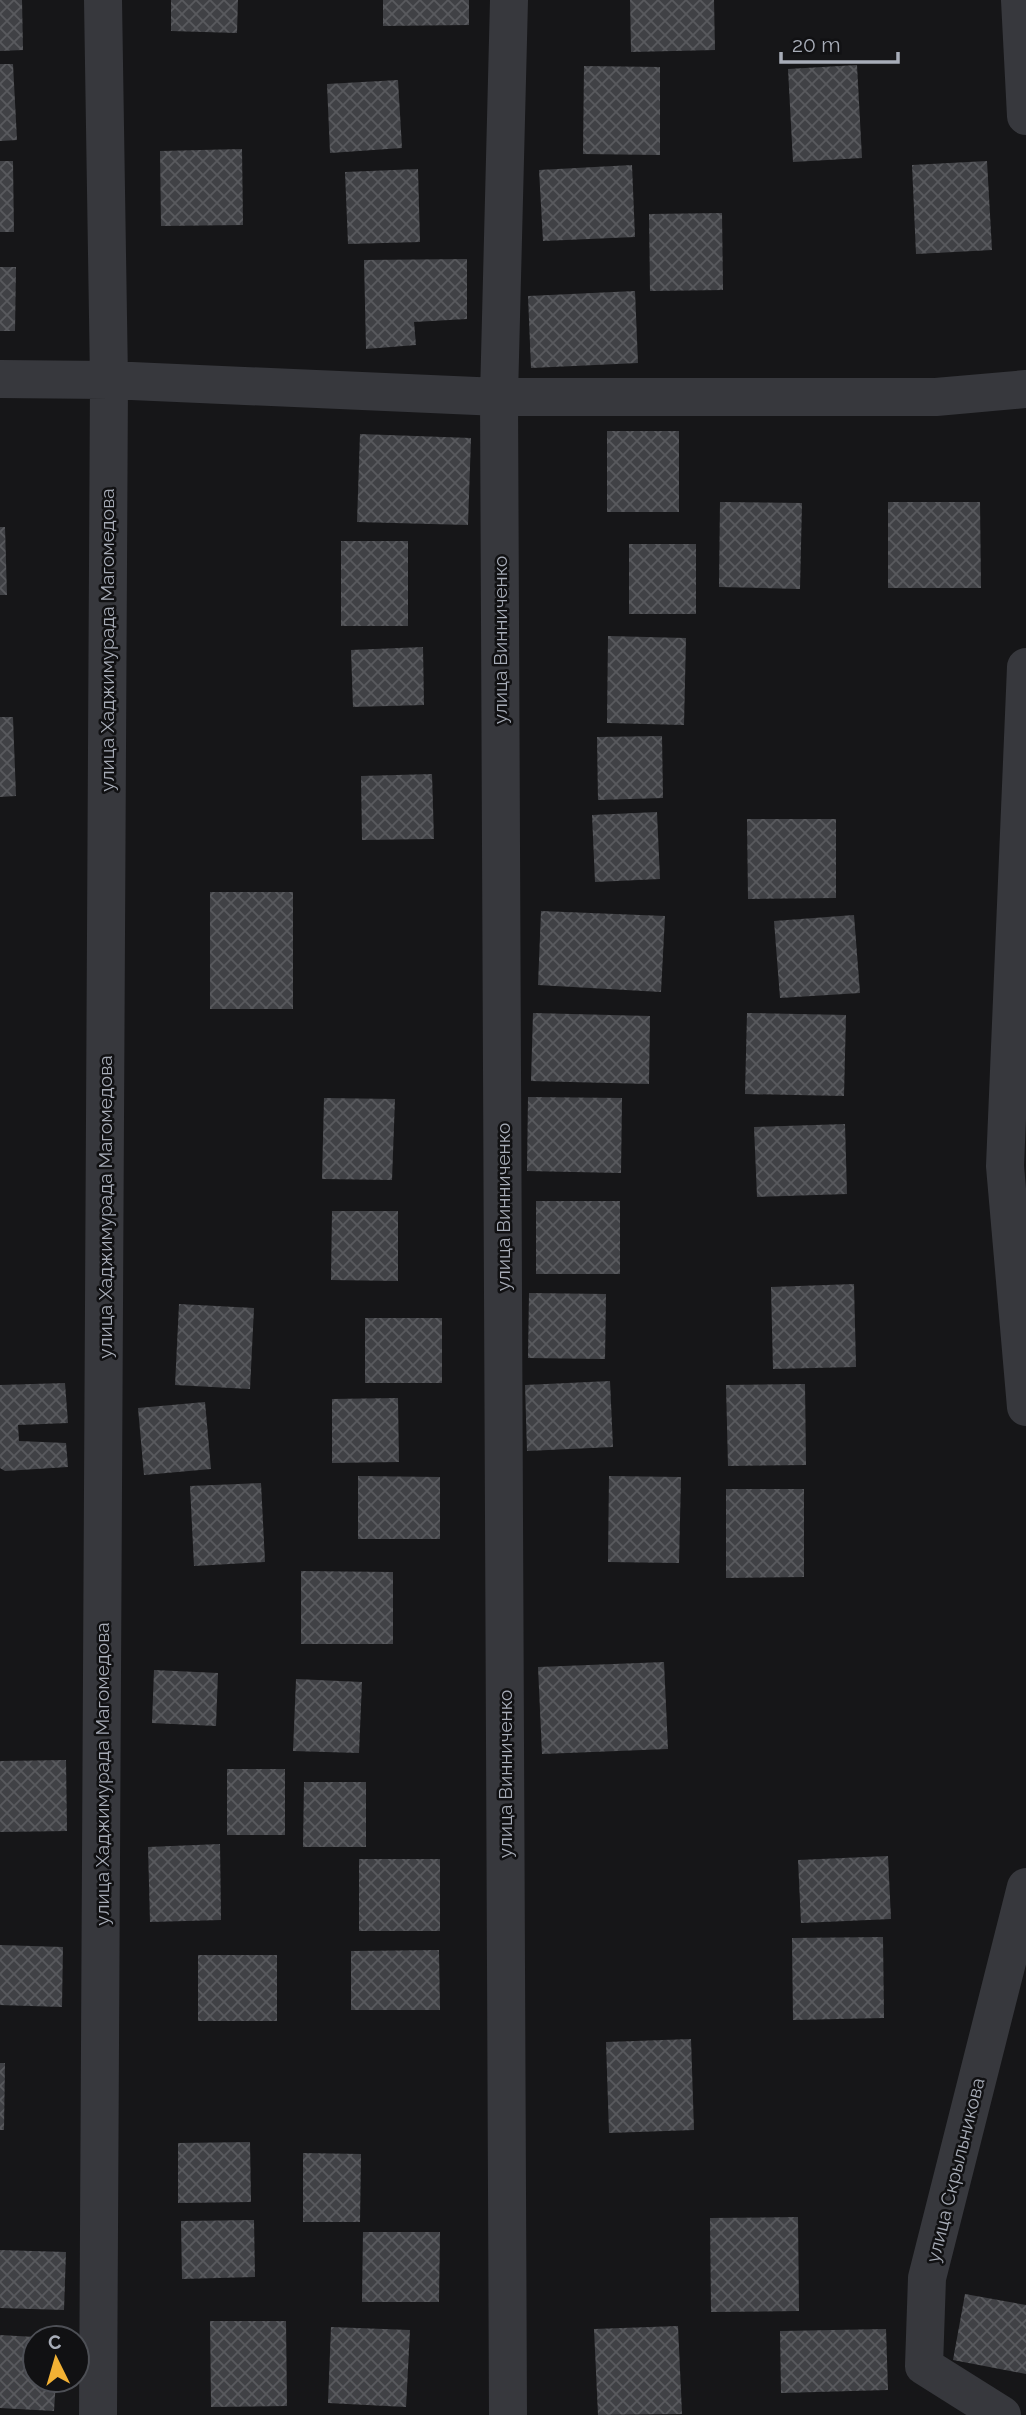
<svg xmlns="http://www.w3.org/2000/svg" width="1026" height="2415" font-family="Raleway,sans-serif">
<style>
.building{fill:url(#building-cross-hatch)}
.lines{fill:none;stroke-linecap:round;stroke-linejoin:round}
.minor{stroke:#37383d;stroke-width:38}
.labels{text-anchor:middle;stroke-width:5;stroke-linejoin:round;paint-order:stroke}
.street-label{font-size:19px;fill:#a8adb8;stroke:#111113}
</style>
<defs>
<pattern id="building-cross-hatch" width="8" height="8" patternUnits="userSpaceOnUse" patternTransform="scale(1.75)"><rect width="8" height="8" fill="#404145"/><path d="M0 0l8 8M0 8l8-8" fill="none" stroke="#595a5e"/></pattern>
</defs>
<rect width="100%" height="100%" fill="#161618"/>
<path class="building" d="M0,0H22L23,50L0,51Z
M171,0H238L237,33L171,31Z
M383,0H469V25L383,26Z
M630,0H714L715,50L631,52Z
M0,64H13L17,140L0,141Z
M857,65L862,158L793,162L788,69Z
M584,66L660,67V155L583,154Z
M398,80L402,148L330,153L327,84Z
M242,149L243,225L161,226L160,151Z
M0,161H13L14,232H0Z
M987,161L992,250L916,254L912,165Z
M632,165L635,237L543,241L539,170Z
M418,169L420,242L348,244L345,172Z
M722,213L723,290L650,291L649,214Z
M467,259V319L414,322L416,345L366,349L364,260Z
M0,267H16L15,331H0Z
M635,291L638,363L531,368L528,296Z
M607,431H679V512H607Z
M360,434L471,438L468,525L357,522Z
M720,502L802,503L800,589L719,587Z
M888,502H980L981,588H888Z
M0,527H5L7,595H0Z
M341,541H408V626H341Z
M629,544H696V614H629Z
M608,636L686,638L684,725L607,723Z
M423,647L424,705L353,707L351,650Z
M0,717H13L16,796L0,797Z
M662,736L663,798L598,800L597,737Z
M432,774L434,839L362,840L361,776Z
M657,812L660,879L595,882L592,815Z
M747,819H836V898L748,899Z
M210,892H293V1009H210Z
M541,911L665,916L661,992L538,985Z
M854,915L860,993L780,998L774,921Z
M533,1013L650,1016L649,1084L531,1081Z
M747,1013L846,1015L844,1096L745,1094Z
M528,1097L622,1098L621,1173L527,1171Z
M324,1098L395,1099L392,1180L322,1179Z
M845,1124L847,1194L757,1197L754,1127Z
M536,1201H620V1274H536Z
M332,1211H398V1281L331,1280Z
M854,1284L856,1367L773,1369L771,1287Z
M529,1293L606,1294L605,1359L528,1358Z
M179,1304L254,1308L250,1389L175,1385Z
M365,1318H442V1383H365Z
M610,1381L613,1447L527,1451L525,1385Z
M65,1383L68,1423L18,1425L19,1441L66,1443L68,1467L5,1471L0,1468V1385Z
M805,1384L806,1465L728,1466L726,1385Z
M398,1398L399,1462L332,1463V1399Z
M205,1402L211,1469L144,1475L138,1408Z
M358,1476L440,1477V1539H358Z
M609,1476L681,1477L679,1563L608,1562Z
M261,1483L265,1562L194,1566L190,1486Z
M726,1489H804V1577L726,1578Z
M301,1571L393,1572V1644H301Z
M664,1662L668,1749L542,1754L538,1667Z
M154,1670L218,1673L216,1726L152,1723Z
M296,1679L362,1682L359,1753L293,1751Z
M66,1760L67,1831L0,1832V1761Z
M227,1769H285V1835H227Z
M304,1782H366V1847H303Z
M220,1844L221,1920L150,1922L148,1847Z
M888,1856L891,1919L801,1923L798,1860Z
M359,1859H440V1931H359Z
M883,1937L884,2018L793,2020L792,1938Z
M0,1945L63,1947L62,2007L0,2005Z
M439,1950L440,2010H351V1951Z
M198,1955H277V2021H198Z
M691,2039L694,2130L609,2133L606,2042Z
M0,2063H5L4,2130H0Z
M250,2142L251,2202L178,2203V2143Z
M303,2153L361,2154L360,2222H303Z
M798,2217L799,2311L711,2312L710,2218Z
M254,2220L255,2277L182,2279L181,2221Z
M363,2232H440L439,2302H362Z
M0,2250L66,2252L64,2310L0,2308Z
M965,2294L1026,2305V2374L953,2360Z
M210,2321H286L287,2406L211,2407Z
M678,2326L682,2414L598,2415L594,2329Z
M331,2327L410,2330L406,2407L328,2403Z
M886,2329L888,2390L781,2393L780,2331Z
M0,2335L35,2337V2380H56L54,2411L0,2408Z"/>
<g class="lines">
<path class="minor" d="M1020,0L1026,116
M0,379L109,380L499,397H936L1026,389
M1026,667L1005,1166L1026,1407
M98,2415L109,380L103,0
M508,2415L499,397L509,0
M1002,2415L924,2366L927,2278L1026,1887"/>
</g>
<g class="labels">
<g class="street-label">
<text transform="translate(107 640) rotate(-90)" y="7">улица Хаджимурада Магомедова</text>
<text transform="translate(500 640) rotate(-90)" y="7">улица Винниченко</text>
<text transform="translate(105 1207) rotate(-90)" y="7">улица Хаджимурада Магомедова</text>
<text transform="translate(503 1207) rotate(-90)" y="7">улица Винниченко</text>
<text transform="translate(102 1774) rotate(-90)" y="7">улица Хаджимурада Магомедова</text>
<text transform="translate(505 1774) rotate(-90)" y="7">улица Винниченко</text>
<text transform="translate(955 2170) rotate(-76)" y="7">улица Скрыльникова</text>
</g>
</g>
<g transform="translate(56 2359) rotate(355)"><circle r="33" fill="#111113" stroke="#4d4f55" stroke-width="2"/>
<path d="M0-5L12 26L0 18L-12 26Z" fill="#f2b134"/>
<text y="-10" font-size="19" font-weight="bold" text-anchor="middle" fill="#a8adb8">С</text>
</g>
<path d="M781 52v10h117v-10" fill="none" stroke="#a8adb8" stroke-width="3.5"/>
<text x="792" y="52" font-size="21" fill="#a8adb8" stroke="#111113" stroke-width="5" paint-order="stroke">20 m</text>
</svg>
